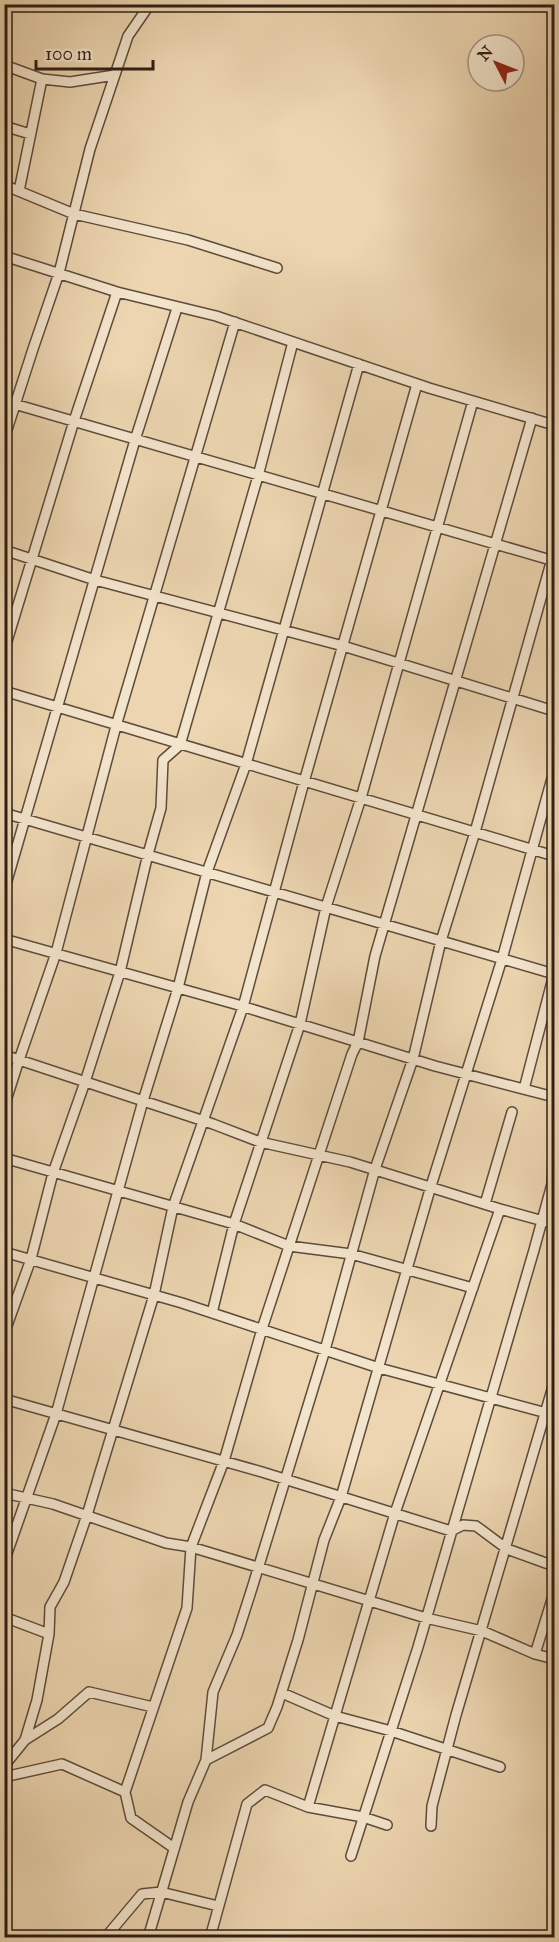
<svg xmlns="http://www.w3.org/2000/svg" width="559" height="1942" font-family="'IM FELL Great Primer',serif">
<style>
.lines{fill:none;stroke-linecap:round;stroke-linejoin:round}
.minor-casing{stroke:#5d4c3c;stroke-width:12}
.minor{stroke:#f3e4cc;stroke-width:9}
</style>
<rect width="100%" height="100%" fill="#ecd5b0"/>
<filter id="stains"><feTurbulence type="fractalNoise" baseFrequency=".00333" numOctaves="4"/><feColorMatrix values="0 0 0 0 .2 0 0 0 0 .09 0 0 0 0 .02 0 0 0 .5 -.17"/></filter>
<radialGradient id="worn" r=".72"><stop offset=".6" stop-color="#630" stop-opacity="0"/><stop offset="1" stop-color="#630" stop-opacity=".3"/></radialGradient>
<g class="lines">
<g class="minor-casing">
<path id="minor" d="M4,65L42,79L70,82L115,75
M4,126L30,134
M4,185L74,214L188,240L277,268
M19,191L42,79
M4,256L117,292L216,316L429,388L554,425
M4,401L554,561
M4,439L33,349L59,273L90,149L128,36L150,4
M4,550L95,580L343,646L554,711
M4,651L74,421L117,292
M4,691L554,856
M4,813L554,974
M4,891L135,440L177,308
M4,939L235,1004L435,1066L554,1097
M4,1055L213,1124L260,1142L350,1162L500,1209L554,1224
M524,1089L554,974
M4,1107L19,1060L56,953L116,726L235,322
M4,1158L234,1224L289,1246L351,1254L473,1288
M485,1204L512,1112
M4,1252L182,1303L379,1368L554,1415
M212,1313L234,1224L300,1024L326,907L361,798L473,401
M4,1334L31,1259L53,1173L85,1082L120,972L148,854L161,808L163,760L180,745L258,476L293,342
M4,1399L262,1472L451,1531L463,1525L476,1526L507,1549L554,1566
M4,1493L53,1504L166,1543L191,1547L426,1618L482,1631L535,1654L554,1659
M4,1562L56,1414L143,1101L178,988L207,872L246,764L359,364
M4,1617L49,1634
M535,1654L554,1593
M282,1693L335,1716L391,1731L500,1767
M25,1740L37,1700L49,1634L50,1607L64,1582L87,1515L154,1295L173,1207L243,1007L304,782L417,384
M206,1760L268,1728L277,1707L298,1640L324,1540L341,1497L431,1186L502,959L554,771
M4,1766L25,1740L58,1719L89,1692L153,1707
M4,1777L62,1764L125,1792L131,1818L174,1848
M125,1792L187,1608L191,1547L224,1461L262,1329L352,1054L358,1042L375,956L532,418
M308,1807L395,1513L500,1209
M431,1826L432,1806L456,1715L554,1383
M351,1856L418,1647L534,1250L552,1184L554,1146
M105,1938L142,1894L161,1892L218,1906
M148,1938L188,1802L206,1760L213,1692L237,1635L253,1585L325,1350L375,1169L413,1059L441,941L475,832L554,552
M210,1938L247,1804L265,1790L308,1807L363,1817L387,1825"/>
</g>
<use href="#minor" class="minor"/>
</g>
<rect width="559" height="1942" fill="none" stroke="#ecd5b0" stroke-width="24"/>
<rect x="6" y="6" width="547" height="1930" fill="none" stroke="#2d1f16" stroke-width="3"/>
<rect x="12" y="12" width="535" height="1918" fill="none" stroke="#2d1f16" stroke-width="1.5"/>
<g transform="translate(496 63) rotate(312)"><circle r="28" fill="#f3e4cc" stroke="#a49583" stroke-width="1.5"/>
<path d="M0-4.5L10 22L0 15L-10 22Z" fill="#8f2418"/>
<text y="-9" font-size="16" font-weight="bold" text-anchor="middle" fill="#2d1f16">N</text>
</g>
<path d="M36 60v9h117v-9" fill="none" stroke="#2d1f16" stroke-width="3"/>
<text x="45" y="60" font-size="18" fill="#2d1f16" stroke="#f3e4cc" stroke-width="4.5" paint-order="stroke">100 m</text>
<rect width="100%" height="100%" filter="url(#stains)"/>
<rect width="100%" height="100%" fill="url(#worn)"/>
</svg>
